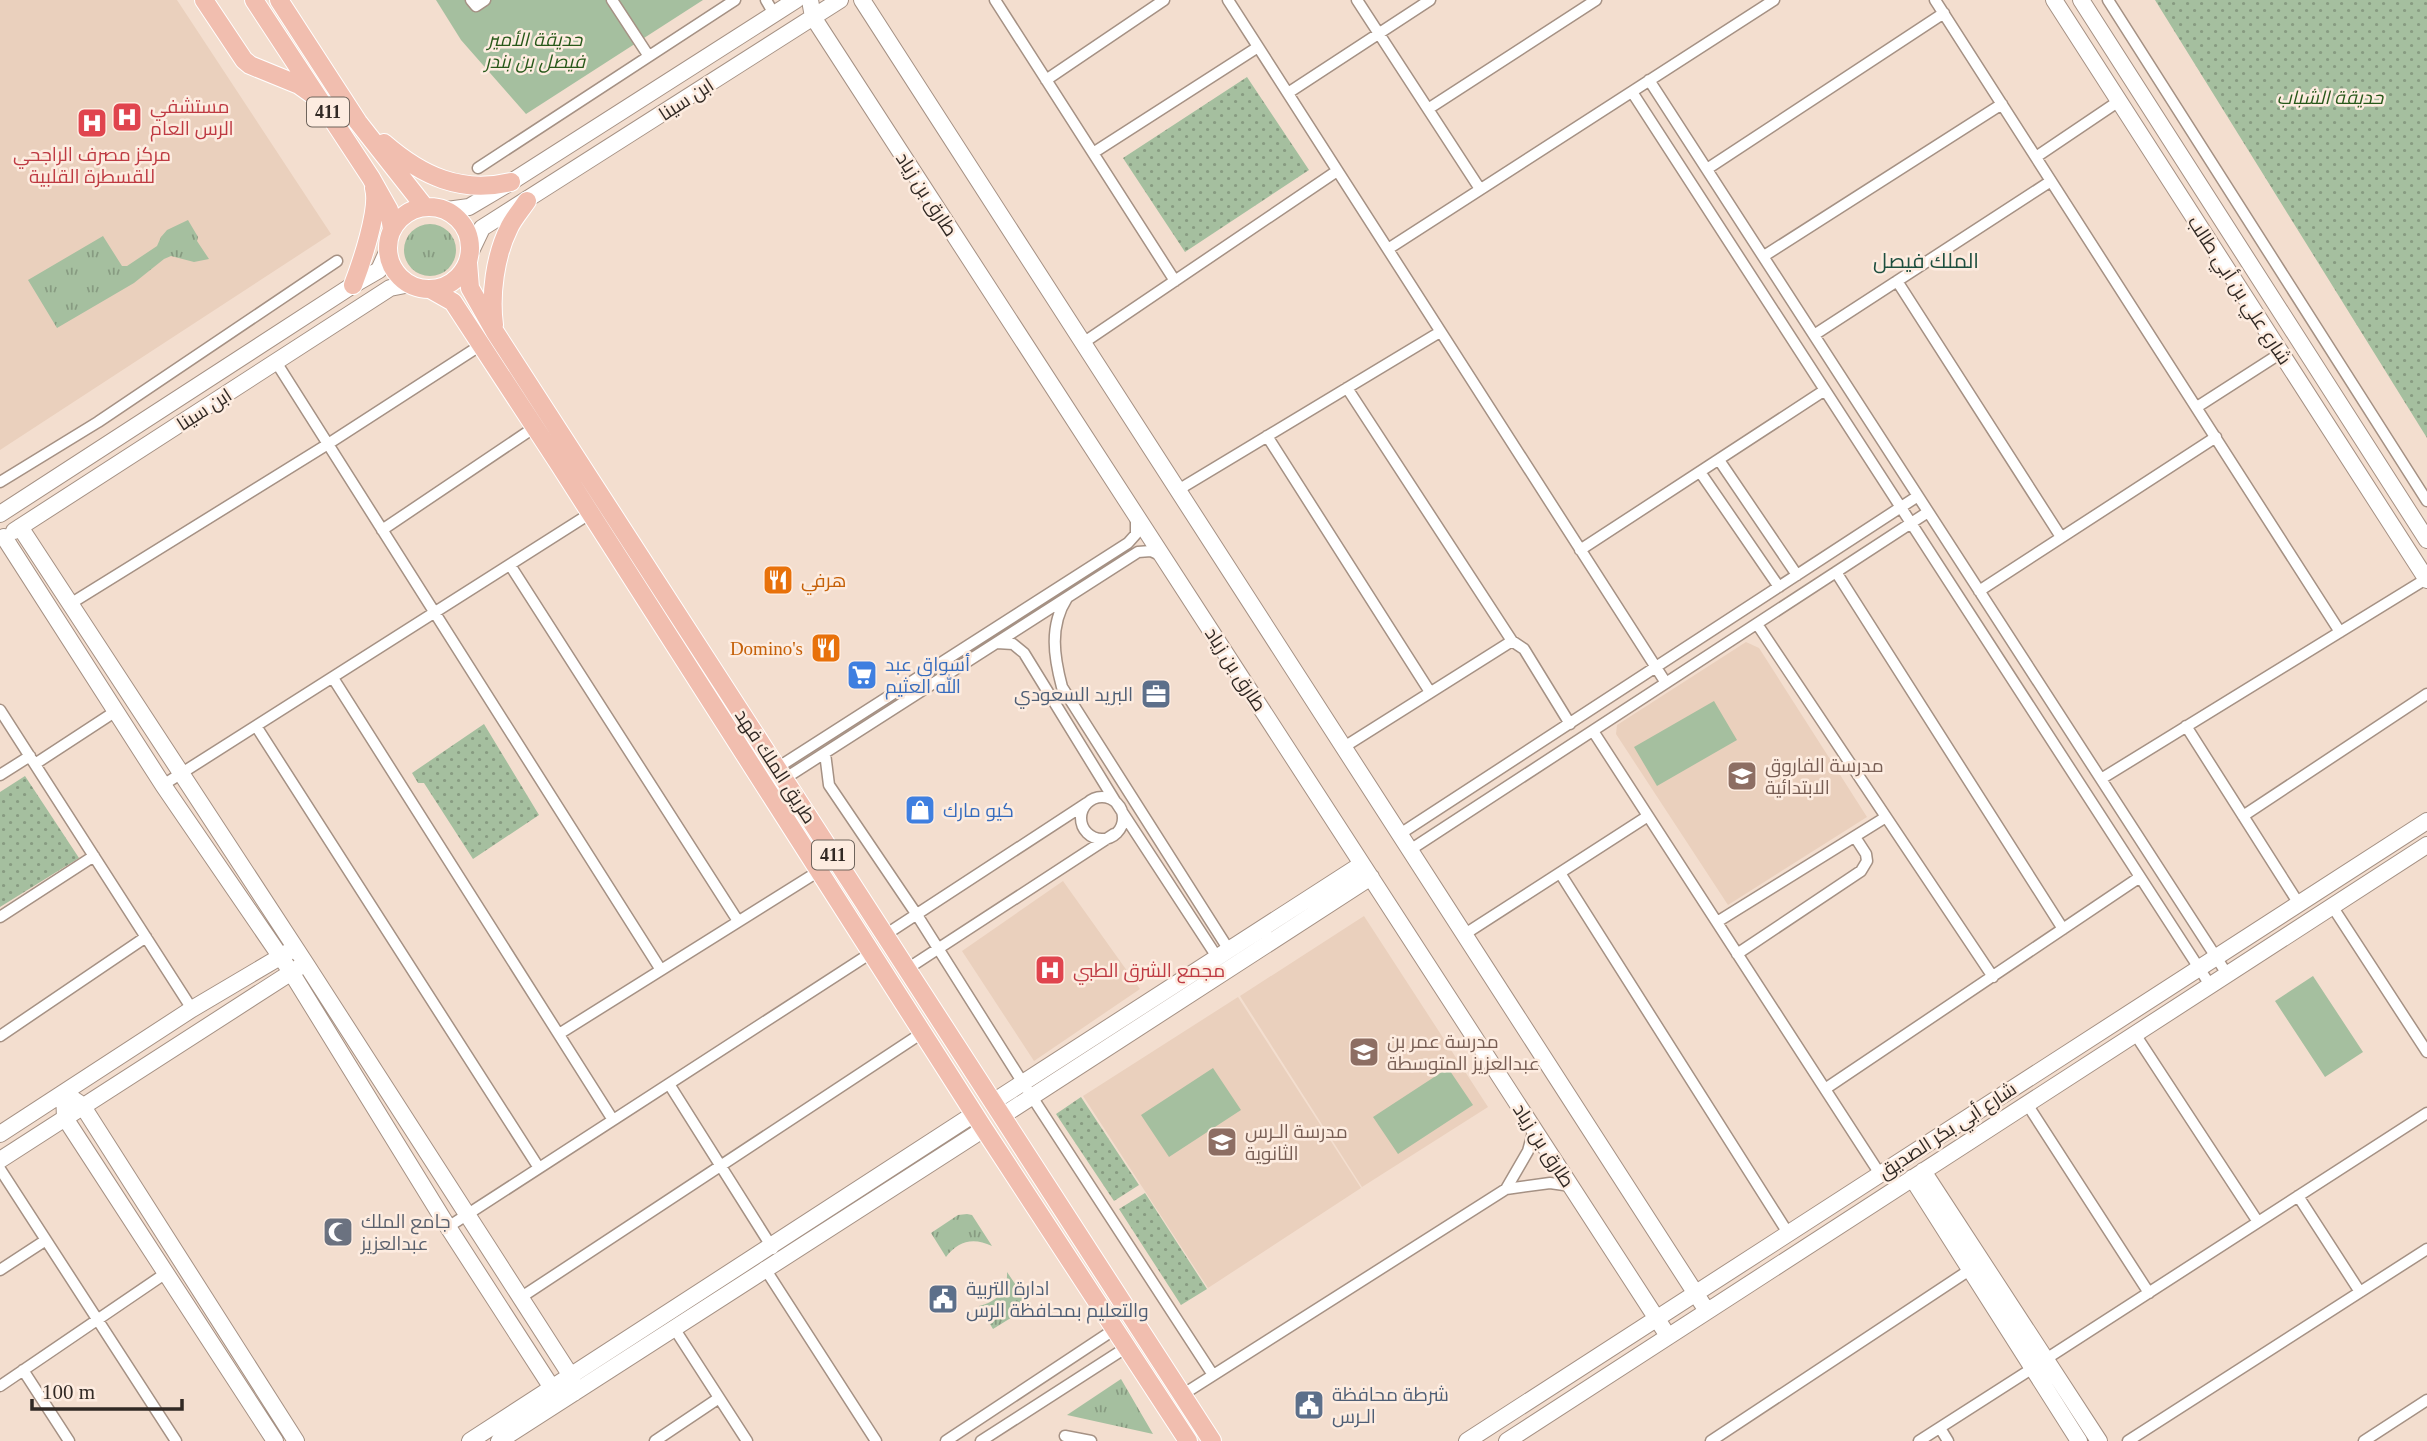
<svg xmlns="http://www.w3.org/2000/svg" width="2427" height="1441" font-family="'Times New Roman',Cairo,serif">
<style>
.built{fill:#ead0bd}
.grass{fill:url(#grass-tufts)}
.park{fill:url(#park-dots)}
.garden{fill:#a5bf9f}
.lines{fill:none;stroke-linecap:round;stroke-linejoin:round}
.street-casing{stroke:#a59184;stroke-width:13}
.secondary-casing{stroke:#a59184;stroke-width:18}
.primary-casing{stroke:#fff;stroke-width:20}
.street{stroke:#fff;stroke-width:10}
.secondary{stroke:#fff;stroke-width:16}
.primary{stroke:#f1beaf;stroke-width:18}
.labels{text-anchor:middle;stroke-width:5;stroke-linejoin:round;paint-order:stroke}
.shield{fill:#fdece0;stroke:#6e645c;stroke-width:2}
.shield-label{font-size:18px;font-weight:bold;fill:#312924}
.park-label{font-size:19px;font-style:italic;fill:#28591a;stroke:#fdece0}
.street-label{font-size:19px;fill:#312924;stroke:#fdece0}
.health-label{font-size:19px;fill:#be3a42;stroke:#fdece0;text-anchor:start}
.food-label{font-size:19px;fill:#c56008;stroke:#fdece0;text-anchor:start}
.shop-label{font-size:19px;fill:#366cbe;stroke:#fdece0;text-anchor:start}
.service-label{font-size:19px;fill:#4e5e75;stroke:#fdece0;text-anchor:start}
.education-label{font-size:19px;fill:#785e54;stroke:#fdece0;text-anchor:start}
.worship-label{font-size:19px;fill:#5b616d;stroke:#fdece0;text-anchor:start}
.neighbourhood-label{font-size:21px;fill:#1e4f3f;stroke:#fdece0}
</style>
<defs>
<pattern id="grass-tufts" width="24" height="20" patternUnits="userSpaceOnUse" patternTransform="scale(1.75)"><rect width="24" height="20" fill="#a5bf9f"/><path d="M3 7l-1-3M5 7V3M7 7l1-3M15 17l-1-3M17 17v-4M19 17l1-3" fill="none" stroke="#879b81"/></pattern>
<pattern id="park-dots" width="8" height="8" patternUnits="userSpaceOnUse" patternTransform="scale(1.75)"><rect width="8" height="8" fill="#a5bf9f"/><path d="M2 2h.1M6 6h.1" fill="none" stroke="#879b81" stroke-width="1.8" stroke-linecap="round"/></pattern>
</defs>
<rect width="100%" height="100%" fill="#f3decf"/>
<path class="built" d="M0,0H177L331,234L0,450Z
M1746,642L1759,648L1867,817L1728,905L1616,734L1617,725Z
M1063,881L1140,989L1034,1061L962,951Z
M1364,916L1488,1107L1362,1187L1240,996Z
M1238,997L1361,1188L1208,1288L1083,1096Z"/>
<path class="grass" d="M188,220L198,237L197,241L209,259L194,262L171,256L164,259L134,283L57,328L28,280L103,236L122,266H127L157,246L161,237L167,230Z
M404 250a26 26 0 1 1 52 0a26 26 0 1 1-52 0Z
M967,1214L972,1215L992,1246C973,1237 958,1241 946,1257L931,1233L958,1215Z
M1007,1272L1030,1306L993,1329L979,1306C996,1302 1008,1291 1007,1272Z
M1121,1379L1153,1434L1067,1415Z"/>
<path class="park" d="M2155,0H2427V438Z
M1247,77L1309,170L1185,252L1123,158Z
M484,724L539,815L473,859L424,783H418L412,773Z
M25,776L79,858L0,907V792Z
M1081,1097L1139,1185L1114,1201L1056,1114Z
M1145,1193L1207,1289L1181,1305L1119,1209Z"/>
<path class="garden" d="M436,0H703L526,114L461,40Z
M1714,701L1737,740L1657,786L1634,747Z
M2313,976L2363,1052L2325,1077L2275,1001Z
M1213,1068L1241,1110L1169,1157L1141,1115Z
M1448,1068L1473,1105L1398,1154L1373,1117Z"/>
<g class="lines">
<g class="street-casing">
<path id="street" d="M471,0L476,6L485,0
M612,0L648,55
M766,0L774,14
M995,0L1175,281
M1228,0L1666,683
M1357,0L1480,189
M1935,0L2340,632
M2108,0L2427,501
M1046,80L1164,0
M1649,80L2227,974
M1632,92L2210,985
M1288,93L1430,0
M1428,109L1596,0
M1093,153L1258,47
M2036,157L2119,101
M478,168L735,0
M1707,169L1944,13
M1388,249L1774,0
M1764,256L2002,104
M1897,281L2061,537
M1814,335L2051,181
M1083,343L1337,171
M276,362L661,970
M2197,407L2281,353
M1267,436L1430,692
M1719,460L1797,575
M1700,472L1779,587
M0,482L98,422L337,261
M1178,490L1440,332
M382,530L535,427
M1580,550L1825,390
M510,565L738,921
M1836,572L2063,929
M1979,591L2216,437
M1067,598C1049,626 1054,657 1062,687L1229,950
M70,604L328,444L481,345
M1757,624L1993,977
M1512,641L1524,649L1570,724
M997,643L1013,644L1024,653L1115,801L1217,957
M333,678L613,1120
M0,710L192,1009
M256,726L539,1168
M2186,726L2299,904
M1593,731L1880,1174
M1344,747L1512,641L1347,388
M825,753L829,785L917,915L1023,1083L1213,1375
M35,764L116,711
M0,775L30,756
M2101,779L2426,579
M781,781L1138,552L1151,551L1162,556
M163,785L591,513
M765,787L777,768L1128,543L1136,534V519
M1081 818a21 21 0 1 1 42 0a21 21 0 1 1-42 0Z
M2243,816L2427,694
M1400,834L1918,496
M1410,850L1928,512
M1560,873L1788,1233
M2332,906L2427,1052
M0,917L94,856
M1717,922L1886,817
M1465,934L1648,816
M885,935L1087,803
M1737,954L1861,871L1867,861L1866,854L1855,837
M907,969L1114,834
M559,1034L819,871
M2135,1034L2258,1222
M0,1036L146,937
M669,1084L773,1249
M1825,1089L2140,877
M2027,1104L2149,1293
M1534,1129L1528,1151L1506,1189L1550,1183L1571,1186
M0,1169L176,1441
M2298,1196L2360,1292
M448,1227L871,953
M764,1267L876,1441
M0,1270L46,1240
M520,1298L922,1033
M674,1328L747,1441
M2046,1359L2427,1113
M23,1370L69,1441
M0,1386L166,1273
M1182,1395L1506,1189
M1940,1428L1948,1441
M1065,1436L1091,1441
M655,1441L719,1398
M946,1441L1115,1329
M981,1441L1127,1347
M1711,1441L1974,1267
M1919,1441L2033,1368
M2128,1441L2427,1249
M2364,1441L2427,1400"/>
</g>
<g class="secondary-casing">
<path id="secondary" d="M810,0L813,17L1668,1336
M862,0L1707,1311
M2054,0L2427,580
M2081,0L2427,540
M447,210L469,207L511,182L796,0
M471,251L482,228L840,0
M0,514L353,285L379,270L388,250
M14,531L390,288L410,284
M4,537L163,785L291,972L448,1227L552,1388L574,1393L571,1376L306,964L20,527
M64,1093L82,1105L296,1441
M64,1093L65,1118L275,1441
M993,1102L1362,864
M1002,1116L1371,877
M0,1134L192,1009L290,951
M0,1160L298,968
M1923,1171L2099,1441
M1912,1178L2079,1441
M470,1441L974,1114
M499,1441L984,1129
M1467,1441L2427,821
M1507,1441L2427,845"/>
</g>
<g class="primary-casing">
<path id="primary" d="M204,0L244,60L250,65L299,85L313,95
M254,0L371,178L389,210L392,229
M279,0L358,122L424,206
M384,143C422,176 461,194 511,182
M388 248a41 41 0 1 1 82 0a41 41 0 1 1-82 0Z
M468,263L470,288L495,332L1212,1441
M353,285C361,264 380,209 374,188
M430,289L453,302L559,464L984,1129L1188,1441
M494,325C490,295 495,256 509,228C513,219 521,210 527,201"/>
</g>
<use href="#street" class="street"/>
<use href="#secondary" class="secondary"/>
<use href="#primary" class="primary"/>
</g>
<defs>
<g id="hospital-square" transform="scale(1.575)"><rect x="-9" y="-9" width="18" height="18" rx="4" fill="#e0444e" stroke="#fdece0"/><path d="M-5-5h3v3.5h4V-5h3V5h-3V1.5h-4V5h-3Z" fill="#fff"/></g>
<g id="restaurant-square" transform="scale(1.575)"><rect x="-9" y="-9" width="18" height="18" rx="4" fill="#e8710a" stroke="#fdece0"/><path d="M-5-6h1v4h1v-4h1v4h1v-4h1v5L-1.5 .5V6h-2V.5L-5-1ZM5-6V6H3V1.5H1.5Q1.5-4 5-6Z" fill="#fff"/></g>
<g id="supermarket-square" transform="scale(1.575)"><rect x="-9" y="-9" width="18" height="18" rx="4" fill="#3f7fe0" stroke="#fdece0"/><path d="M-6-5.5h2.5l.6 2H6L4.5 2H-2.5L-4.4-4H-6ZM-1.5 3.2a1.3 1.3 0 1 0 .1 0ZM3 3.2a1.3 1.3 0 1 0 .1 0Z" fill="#fff"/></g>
<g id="office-square" transform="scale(1.575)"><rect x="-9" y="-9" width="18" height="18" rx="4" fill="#5c6f8a" stroke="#fdece0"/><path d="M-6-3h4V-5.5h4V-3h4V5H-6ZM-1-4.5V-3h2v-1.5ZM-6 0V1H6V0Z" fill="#fff"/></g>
<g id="school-square" transform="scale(1.575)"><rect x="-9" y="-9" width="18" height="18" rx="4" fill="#8d6e63" stroke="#fdece0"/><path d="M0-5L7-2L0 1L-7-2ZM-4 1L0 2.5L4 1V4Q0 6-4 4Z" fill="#fff"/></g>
<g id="shop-square" transform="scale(1.575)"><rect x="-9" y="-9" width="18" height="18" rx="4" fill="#3f7fe0" stroke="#fdece0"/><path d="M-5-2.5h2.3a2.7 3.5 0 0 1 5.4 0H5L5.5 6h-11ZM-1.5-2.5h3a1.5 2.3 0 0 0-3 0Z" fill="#fff"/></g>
<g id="mosque-square" transform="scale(1.575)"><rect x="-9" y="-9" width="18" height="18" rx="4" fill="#6b7280" stroke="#fdece0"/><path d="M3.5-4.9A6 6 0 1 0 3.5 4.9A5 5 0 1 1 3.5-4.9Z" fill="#fff"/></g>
<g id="civic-square" transform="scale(1.575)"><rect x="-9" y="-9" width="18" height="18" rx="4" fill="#5c6f8a" stroke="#fdece0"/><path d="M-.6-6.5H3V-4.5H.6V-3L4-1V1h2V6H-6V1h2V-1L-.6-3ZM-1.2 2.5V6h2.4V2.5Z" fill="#fff"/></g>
</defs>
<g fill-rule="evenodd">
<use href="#hospital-square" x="127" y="117"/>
<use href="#hospital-square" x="92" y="123"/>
<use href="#restaurant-square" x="778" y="580"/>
<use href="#restaurant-square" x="826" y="648"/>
<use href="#supermarket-square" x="862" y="675"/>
<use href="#office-square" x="1156" y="694"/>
<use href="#school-square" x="1742" y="776"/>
<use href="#shop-square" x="920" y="810"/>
<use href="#hospital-square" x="1050" y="970"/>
<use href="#school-square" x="1364" y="1052"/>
<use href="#school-square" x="1222" y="1142"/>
<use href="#mosque-square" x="338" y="1232"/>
<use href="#civic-square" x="943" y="1299"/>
<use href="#civic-square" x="1309" y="1405"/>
</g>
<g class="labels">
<g class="shield">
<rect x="307" y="97.5" width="42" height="29" rx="5"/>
<rect x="812" y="840.5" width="42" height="29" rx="5"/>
</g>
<g class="shield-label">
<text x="328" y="118">411</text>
<text x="833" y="861">411</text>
</g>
<g class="park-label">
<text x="535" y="46">حديقة الأمير<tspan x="535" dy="22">فيصل بن بندر</tspan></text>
<text x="2330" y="104">حديقة الشباب</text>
</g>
<g class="street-label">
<text transform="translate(686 99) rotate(-33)" y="7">ابن سينا</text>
<text transform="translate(927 194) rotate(57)" y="7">طارق بن زياد</text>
<text transform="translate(2240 290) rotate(57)" y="7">شارع علي بن أبي طالب</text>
<text transform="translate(204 409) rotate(-33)" y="7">ابن سينا</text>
<text transform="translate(1236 669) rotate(57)" y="7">طارق بن زياد</text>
<text transform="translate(776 766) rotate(57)" y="7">طريق الملك فهد</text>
<text transform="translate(1947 1130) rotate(-33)" y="7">شارع أبي بكر الصديق</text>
<text transform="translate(1544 1145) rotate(57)" y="7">طارق بن زياد</text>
</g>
<g class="health-label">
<text x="150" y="113">مستشفي<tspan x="150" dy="22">الرس العام</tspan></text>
<text x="92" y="161" text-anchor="middle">مركز مصرف الراجحي<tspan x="92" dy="22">للقسطرة القلبية</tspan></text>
<text x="1073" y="977">مجمع الشرق الطبي</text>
</g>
<g class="food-label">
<text x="801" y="587">هرفي</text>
<text x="803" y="655" text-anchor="end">Domino's</text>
</g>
<g class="shop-label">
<text x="885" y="671">أسواق عبد<tspan x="885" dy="22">الله العثيم</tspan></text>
<text x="943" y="817">كيو مارك</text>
</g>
<g class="service-label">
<text x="1133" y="701" text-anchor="end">البريد السعودي</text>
<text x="966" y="1295">ادارة التربية<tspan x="966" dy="22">والتعليم بمحافظة الرس</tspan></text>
<text x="1332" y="1401">شرطة محافظة<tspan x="1332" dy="22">الـرس</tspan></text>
</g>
<g class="education-label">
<text x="1765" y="772">مدرسة الفاروق<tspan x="1765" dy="22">الابتدائية</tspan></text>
<text x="1387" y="1048">مدرسة عمر بن<tspan x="1387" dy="22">عبدالعزيز المتوسطة</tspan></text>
<text x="1245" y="1138">مدرسة الـرس<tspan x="1245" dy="22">الثانوية</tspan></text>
</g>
<g class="worship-label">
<text x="361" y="1228">جامع الملك<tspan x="361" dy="22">عبدالعزيز</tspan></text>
</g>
<g class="neighbourhood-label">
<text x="1926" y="268">الملك فيصل</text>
</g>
</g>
<path d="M32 1399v10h150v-10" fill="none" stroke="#312924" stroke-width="3.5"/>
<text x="42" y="1399" font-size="21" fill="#312924" stroke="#fdece0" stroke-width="5" paint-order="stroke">100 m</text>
</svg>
